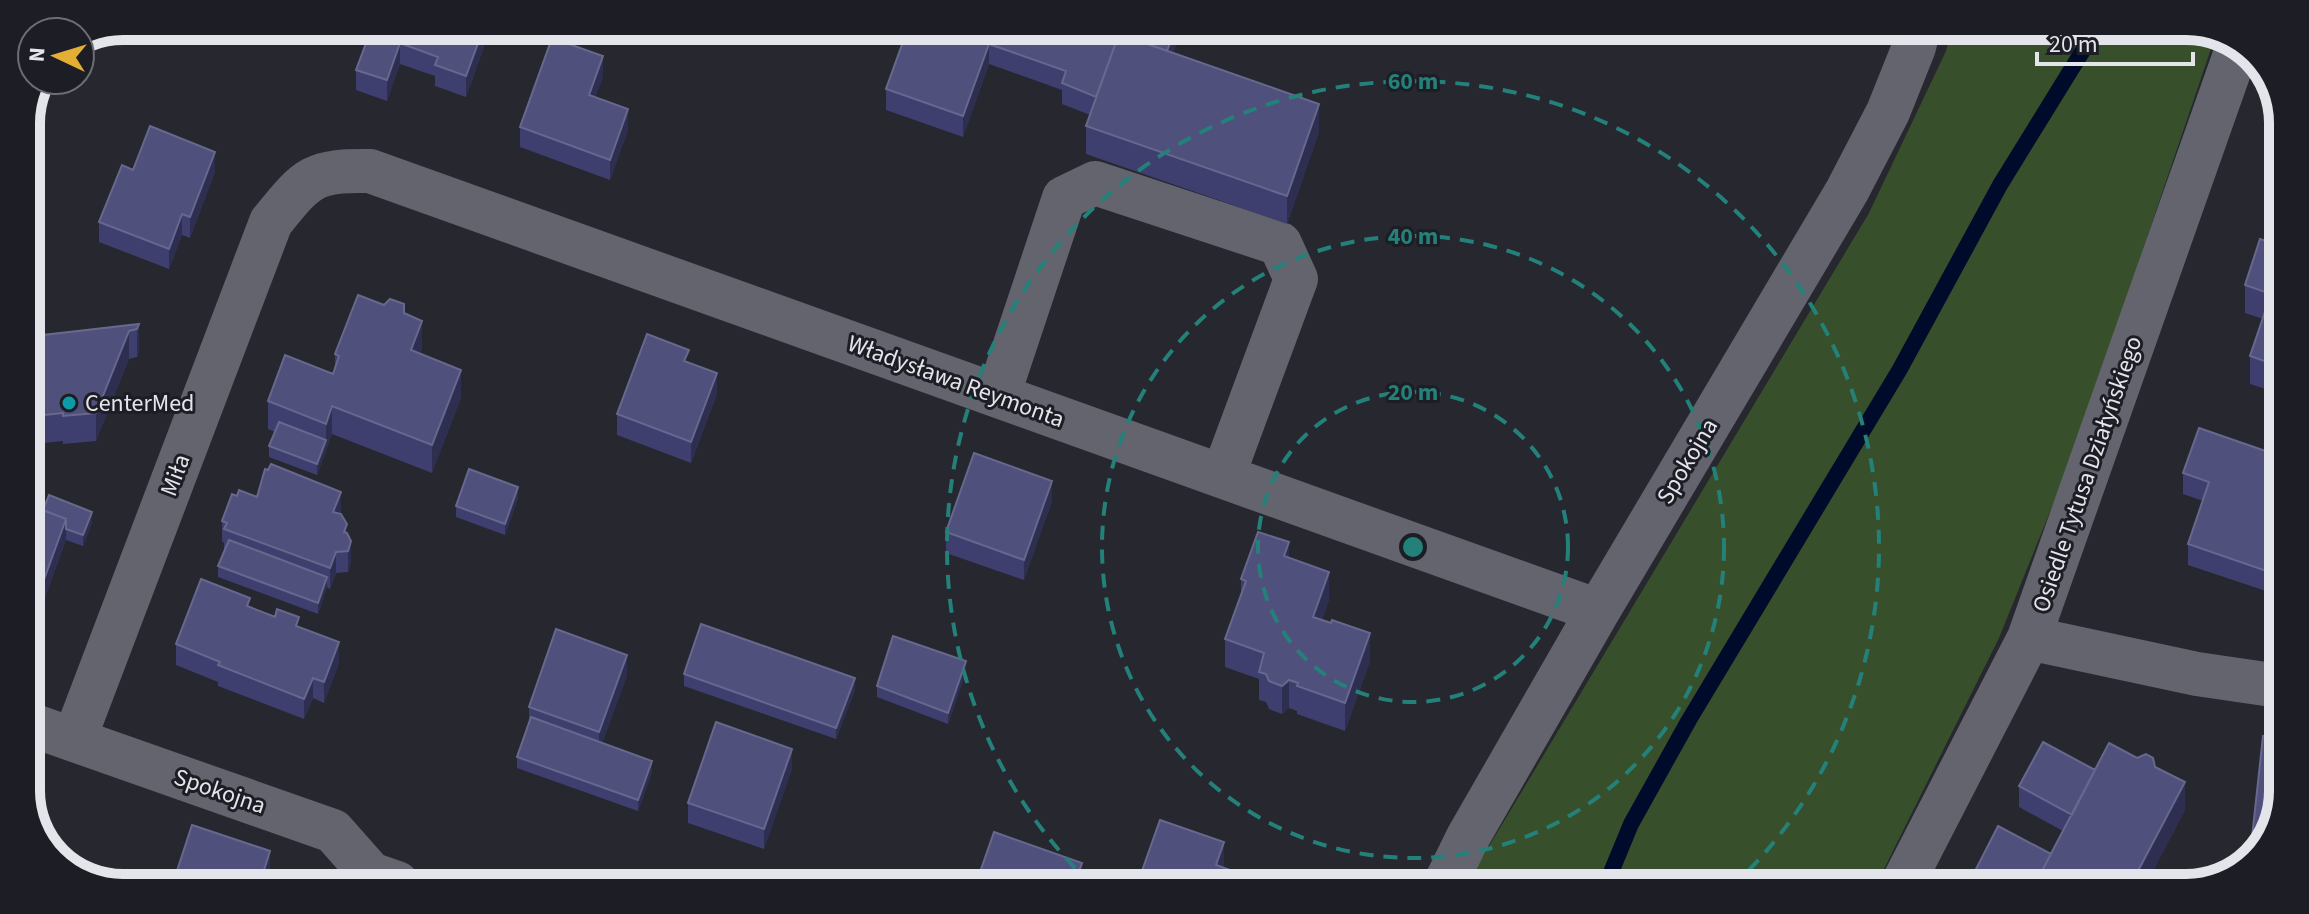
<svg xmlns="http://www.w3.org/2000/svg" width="2309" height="914" font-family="'Source Sans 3',sans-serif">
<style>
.green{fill:#384f2c}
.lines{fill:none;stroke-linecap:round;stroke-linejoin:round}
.stream{stroke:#000a2b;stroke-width:16}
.minor{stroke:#63646d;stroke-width:44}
.wall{fill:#3e3f6f}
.shaded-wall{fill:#2d2e50}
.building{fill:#50507c;stroke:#67688e;stroke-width:2}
.ring{fill:none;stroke:#24817a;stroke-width:4;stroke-dasharray:14 10}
.culture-dot{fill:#0f9aa8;stroke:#1d1e25;stroke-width:3}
.labels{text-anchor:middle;stroke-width:6;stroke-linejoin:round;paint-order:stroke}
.street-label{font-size:24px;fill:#e4e5ea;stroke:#1d1e25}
.poi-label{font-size:24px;fill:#e4e5ea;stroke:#1d1e25;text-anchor:start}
.rim{fill:none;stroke:#e4e5ea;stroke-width:10}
.centre{fill:#24817a;stroke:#1d1e25;stroke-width:4}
.ring-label{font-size:24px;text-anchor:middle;font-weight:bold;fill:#24817a;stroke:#1d1e25;stroke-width:6;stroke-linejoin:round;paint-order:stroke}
</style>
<rect width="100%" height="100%" fill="#26272f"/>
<path class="green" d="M1951,31H2217L2075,450L1999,638L1875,887L1465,886L1869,213L1946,51Z"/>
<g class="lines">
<path class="stream" d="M1605,887L1631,824L1689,720L1900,369L2000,185L2095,31"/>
<path class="minor" d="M998,396L1064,198L1095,183L1280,244L1296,279L1223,476
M2029,638L2197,674L2279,686
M26,723L333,831L371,874L397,883
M74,740L271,222C307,178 311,170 370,171L1598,611
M1444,886L1468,837L1598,611L1847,191L1888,112L1914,47L1918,31
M1901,887L2029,638L2238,46"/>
</g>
<path class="wall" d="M372,27H491L466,97L435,86V76L400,64L387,101L356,90V70Z
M908,28L1177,29V42L1173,53L1319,132L1287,224L1086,154V126L1090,115L1062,104V90L989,64L963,137L886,110V89Z
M1538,30H1561L1560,34Z
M603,77L595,97L628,130L610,180L520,147V127Z
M133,170L215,172L190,238L182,235L169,269L99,242V222Z
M2282,171V203H2281V175Z
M2282,246L2281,394L2250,384V356L2263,319L2245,313V285Z
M404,313L422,348L420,354L461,398L432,473L332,434L317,475L269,457V446L275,432L268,429V401L333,374L335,368V354Z
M139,324V352L137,357L129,359L96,441L63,444V441L44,443V447L26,449V337Z
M689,363L717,394L691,463L617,435V414Z
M2280,456L2279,591L2278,595L2188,565V544L2203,501L2183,494V473Z
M237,496L257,497L341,512L347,533L351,562L348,572L336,573L330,589L327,587L318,614L218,577V566L224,549V543L222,541V521Z
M518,498L505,535L456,517V506Z
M1052,501L1024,580L946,553V532Z
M26,504L43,510L92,523L83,546L66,540L42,606L26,600Z
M1289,557L1329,600L1322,620L1370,661L1345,731L1297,714V711L1289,708L1282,714L1269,709L1266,702L1259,700V679L1225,667V639L1241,595V579Z
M250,607L299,627L339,663L324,703L313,698L304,719L218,686V682L176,665V644Z
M966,672L948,724L877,697V686Z
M684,674L855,690L836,739L684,686Z
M627,676L602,743L652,772L638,811L517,768V757L529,722V707Z
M2155,767L2185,810L2144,888L1975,887V871L2051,854L2063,831L2019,807V786L2095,770Z
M792,769L764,849L688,823V803Z
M978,878L1082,885H978Z"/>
<path class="shaded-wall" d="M484,27H491L466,97V76Z
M1175,29H1177V42L1165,78V57Z
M400,43V64L387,101V80Z
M989,44V64L963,137V116Z
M603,56V77L589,116V95Z
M1319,104V132L1287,224V196Z
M628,109V130L610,180V160Z
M215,152V172L190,238V217Z
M182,214V235L169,269V249Z
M422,321V348L411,378V350Z
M139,324V352L137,357V329Z
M129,331V359L96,441V413Z
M461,370V398L432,473V445Z
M717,373V394L691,463V442Z
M332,406V434L317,475V464L326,440V424Z
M1052,481V501L1024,580V560Z
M518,487V498L505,535V524Z
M341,492V512L333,532V512Z
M92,512V523L83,546V535Z
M66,519V540L42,606V585Z
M351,541V562L348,572V551Z
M1289,542V570L1284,556Z
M336,552V573L330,589V568Z
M2280,570L2279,591L2278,595V575Z
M1329,572V600L1313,645V617Z
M327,577V588L318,614V603Z
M1370,633V661L1345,731V703Z
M339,642V663L324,703V682Z
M627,655V676L599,753V732Z
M966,661V672L948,724V713Z
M313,678V698L304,719V699Z
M855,678V690L836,739V728Z
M1289,680V708L1282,714V686Z
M792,749V769L764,849V829Z
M652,761V772L638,811V800Z
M2185,782V810L2144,888H2129Z
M1224,842V870L1216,865Z
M270,851V872L267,883H260Z
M1082,863V885H1074Z"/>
<path class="building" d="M372,27H484L466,76L435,65L438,57L400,43L387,80L356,70Z
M908,28L1175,29L1167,51L1119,34L1096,97L1062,83L1066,71L989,44L963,116L886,89Z
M1119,34L1319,104L1287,196L1086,126Z
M552,38L603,56L589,95L628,109L610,160L520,127Z
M150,126L215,152L190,217L182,214L169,249L99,222L122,165L133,170Z
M2260,239L2282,246L2281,367L2250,356L2271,294L2245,285Z
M358,295L384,305L390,299L404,304V313L422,321L411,350L461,370L432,445L332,406L326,424L268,401L285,355L333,374L339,356L335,354Z
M139,324L137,329L129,331L96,413L63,416V413L44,415V419L26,421V337Z
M647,334L689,350L684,361L717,373L691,442L617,414Z
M279,422L326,440L317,464L269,446Z
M2199,428L2280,456V535L2278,541L2280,542V570L2278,575L2188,544L2209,482L2183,473Z
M974,453L1052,481L1024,560L946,532Z
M271,464L341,492L333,512L341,514L347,524L344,532L347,533L351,541L348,551L336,552L330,568L224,529L227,523L222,521L232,494L237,496L239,490L257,497L265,469L268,470Z
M469,469L518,487L505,524L456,506Z
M49,495L92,512L83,535L66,529V519L43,510Z
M26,504L66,519L42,585L26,579Z
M1258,532L1289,542L1284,556L1329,572L1313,617L1331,623L1332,620L1370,633L1345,703L1297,686L1298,683L1289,680L1282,686L1269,681L1266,674L1259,672L1264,653L1225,639L1246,581L1241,579Z
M229,540L327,577L318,603L218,566Z
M201,579L250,598L247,606L275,617L277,609L299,617L296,626L339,642L324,682L313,678L304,699L218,665L220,662L176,644Z
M701,624L855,678L836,728L684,674Z
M556,629L627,655L599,732L529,707Z
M893,636L966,661L948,713L877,686Z
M531,717L652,761L638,800L517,757Z
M716,722L792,749L764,829L688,803Z
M2263,736L2278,737V822L2252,856H2250Z
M2043,742L2095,770L2072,815L2019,786Z
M2109,743L2137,758L2146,754L2153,758L2155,767L2185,782L2129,888H2033Z
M1160,820L1224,842L1216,865L1263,882L1262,886L1137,885Z
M192,825L270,851L260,883H173Z
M1998,826L2051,854L2033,888H2006L1975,871Z
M994,832L1082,863L1074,885H997L978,878Z"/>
<g class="ring">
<circle cx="1413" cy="547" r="155"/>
<circle cx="1413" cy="547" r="311"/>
<path d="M1092 885A466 466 0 1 1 1734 885"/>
</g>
<circle class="culture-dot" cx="69" cy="403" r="8"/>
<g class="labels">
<g class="street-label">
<text transform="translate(956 381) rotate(20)" y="8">Władysława Reymonta</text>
<text transform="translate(1687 461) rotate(-59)" y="8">Spokojna</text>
<text transform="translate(2087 474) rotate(-71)" y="8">Osiedle Tytusa Działyńskiego</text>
<text transform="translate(175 475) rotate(-69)" y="8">Miła</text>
<text transform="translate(220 791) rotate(19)" y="8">Spokojna</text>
</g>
<g class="poi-label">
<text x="85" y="411">CenterMed</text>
</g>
</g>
<path d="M0 0H2309V914H0ZM123 40H2186A83 83 0 0 1 2269 123V791A83 83 0 0 1 2186 874H123A83 83 0 0 1 40 791V123A83 83 0 0 1 123 40Z" fill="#1d1e25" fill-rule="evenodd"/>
<path class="rim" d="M123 40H2186A83 83 0 0 1 2269 123V791A83 83 0 0 1 2186 874H123A83 83 0 0 1 40 791V123A83 83 0 0 1 123 40Z"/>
<circle cx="1413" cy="547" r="12" class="centre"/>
<g class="ring-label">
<text x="1413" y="89">60 m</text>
<text x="1413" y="244">40 m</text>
<text x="1413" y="400">20 m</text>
</g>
<g transform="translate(56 56) rotate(274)"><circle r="38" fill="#1d1e25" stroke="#6d6e74" stroke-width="2"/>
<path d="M0-6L14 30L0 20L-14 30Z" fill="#e2af34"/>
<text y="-12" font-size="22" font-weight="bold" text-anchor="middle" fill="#e4e5ea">N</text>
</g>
<path d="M2037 52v12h156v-12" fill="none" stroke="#e4e5ea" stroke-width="4"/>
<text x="2049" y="52" font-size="24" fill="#e4e5ea" stroke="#1d1e25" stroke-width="6" paint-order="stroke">20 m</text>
</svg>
